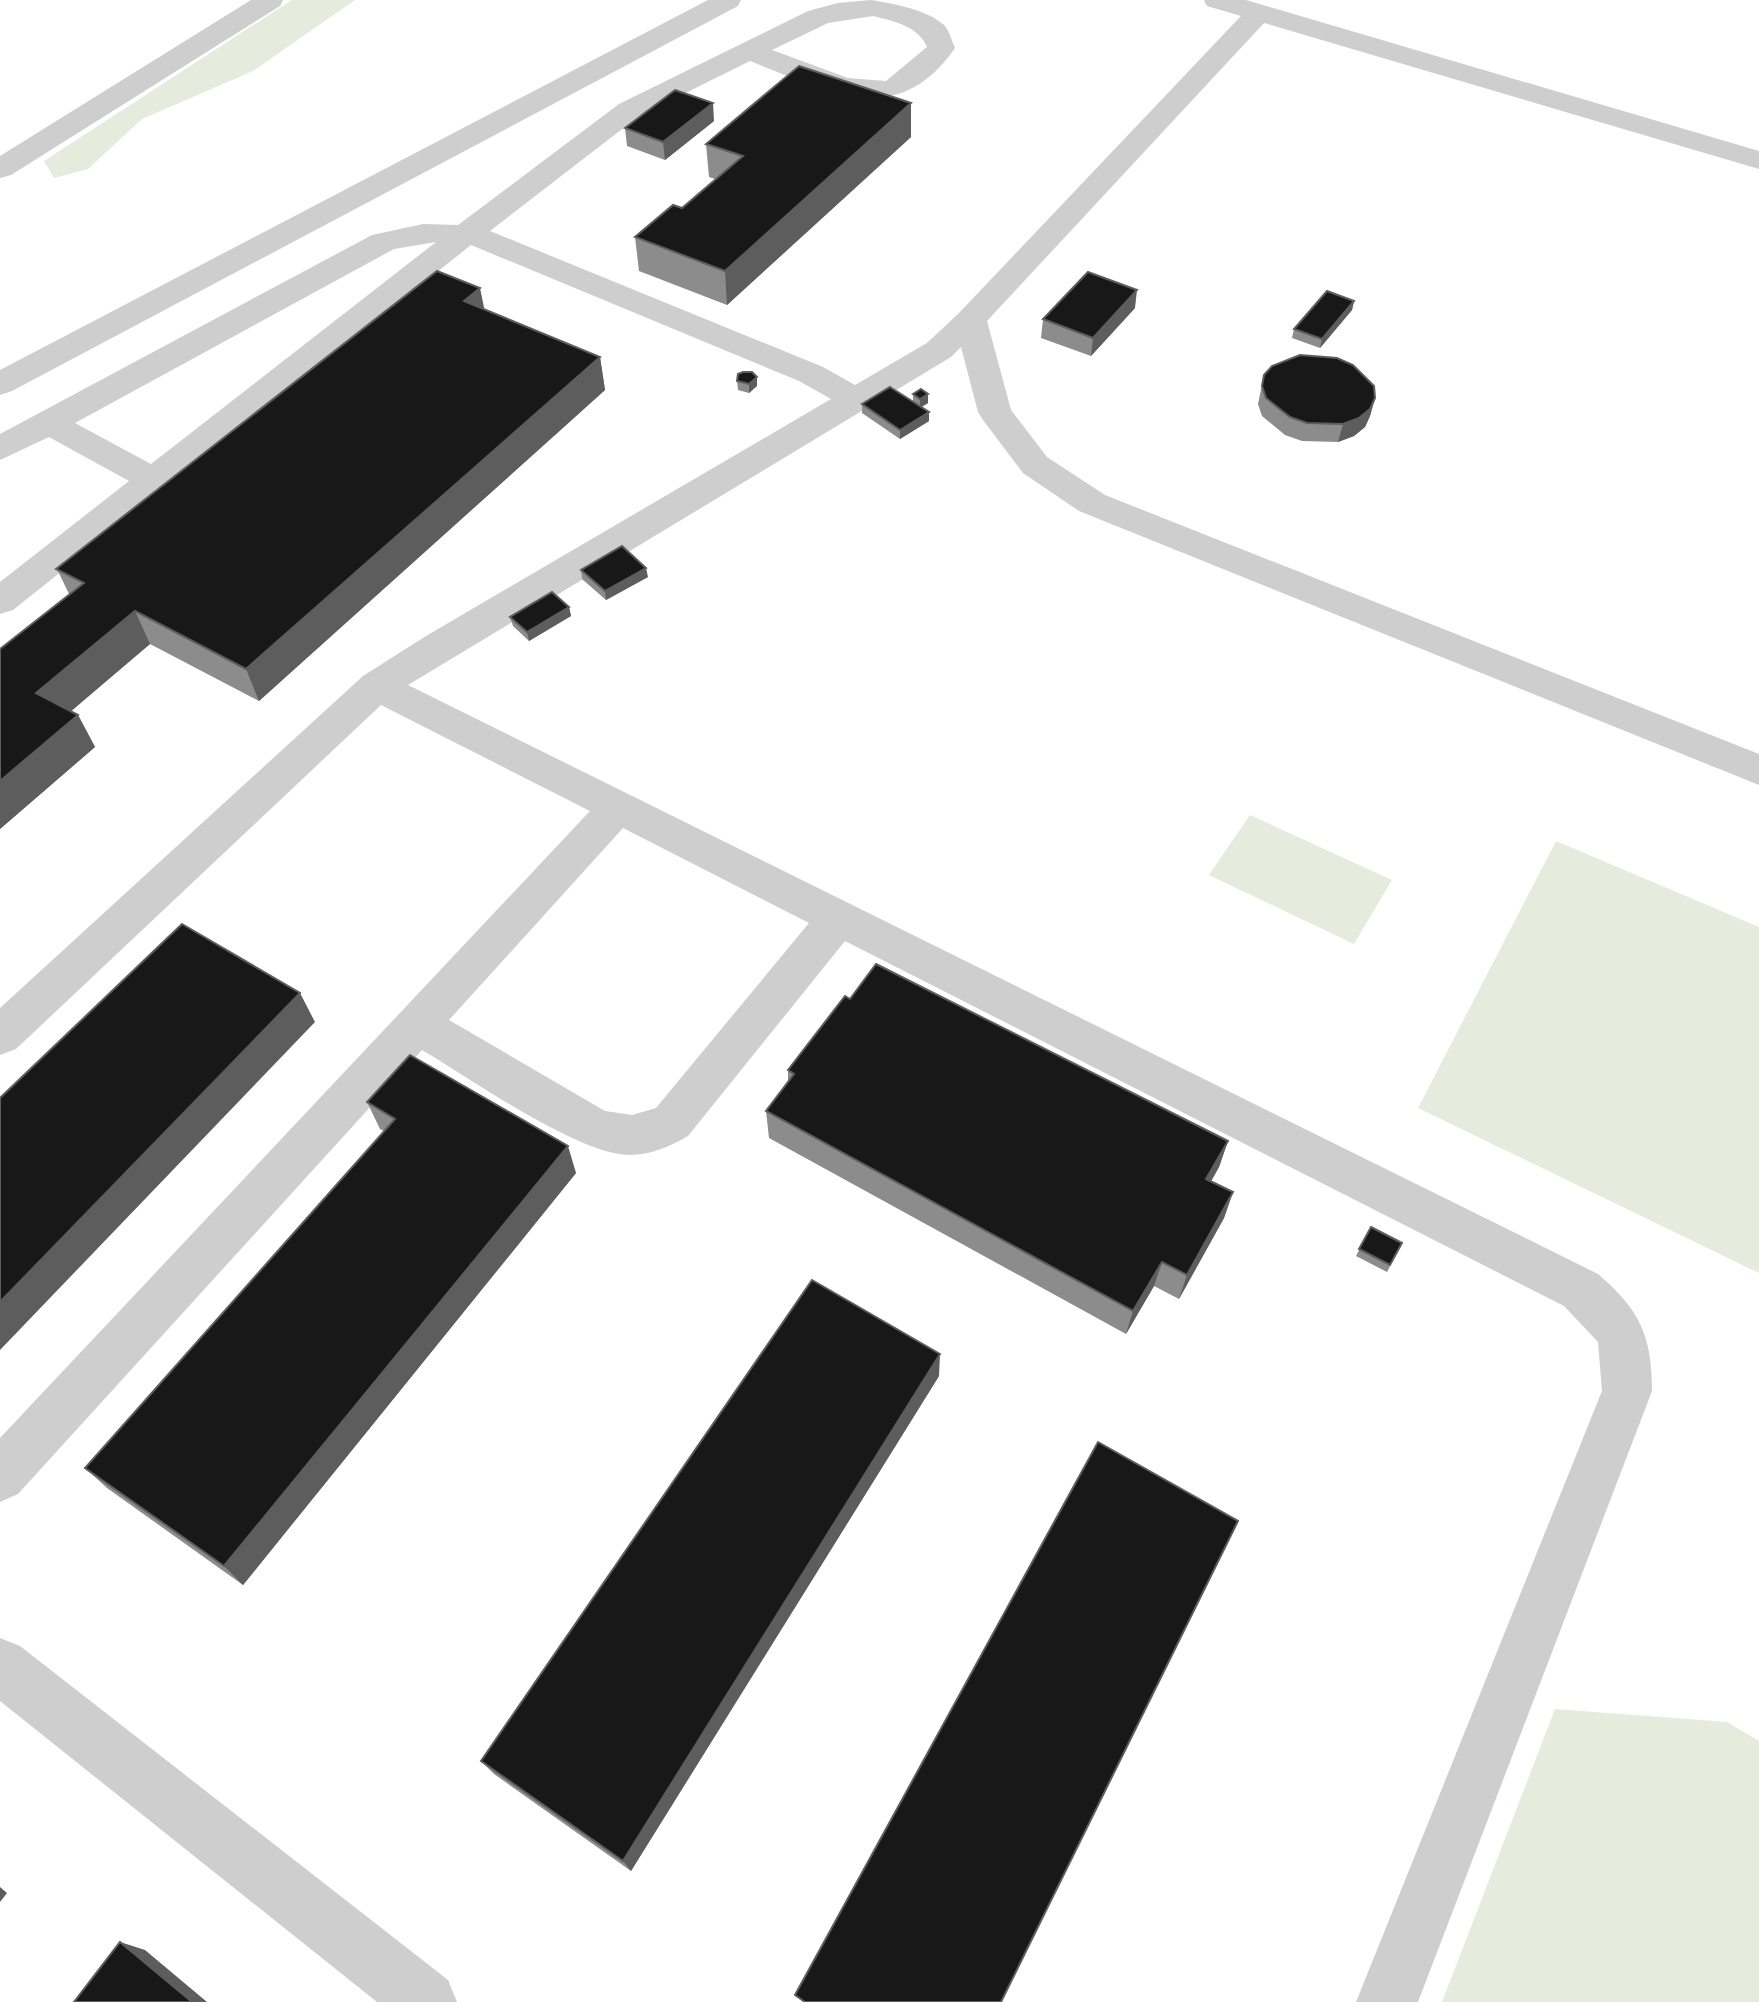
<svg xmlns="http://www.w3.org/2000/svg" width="1759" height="2002" font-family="Quicksand,sans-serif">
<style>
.green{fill:#e6ebdd}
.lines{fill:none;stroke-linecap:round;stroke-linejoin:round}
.minor{fill:#cecece;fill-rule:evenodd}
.wall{fill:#8c8c8c}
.shaded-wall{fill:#5d5d5d}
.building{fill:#181818;stroke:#5d5d5d;stroke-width:2}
</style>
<rect width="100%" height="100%" fill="#fff"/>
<path class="green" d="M292,0H355L253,71L142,119L88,169L54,178L44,161Z
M1250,815L1392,880L1354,944L1209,875Z
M1556,841L1759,927V1273L1418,1108Z
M1555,1709L1727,1722L1759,1741V2002H1442Z"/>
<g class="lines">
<path class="minor" d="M251,0H283L280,6L11,175L0,178V156Z
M708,0H741L738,6L12,391L0,395V370Z
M871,0C894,4 926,9 944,25C949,30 952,41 955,48C897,132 826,91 750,61L639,116L490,231L823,367L855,385L927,343L959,313L1241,16L1207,6L1204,0H1246L1759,151V169L1264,23L987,321L1011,410L1047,457L1105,495L1759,754V785L1079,511L1023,473L983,420L978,412L961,347L951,357L408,685L1598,1274C1640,1310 1652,1336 1652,1391L1418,2002H1356L1602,1391L1598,1342L1564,1306L845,941L688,1136C671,1146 650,1155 630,1155C578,1155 470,1078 422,1050L18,1494L0,1502V1438L590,811L381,705L16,1049L0,1055V1008L363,676L426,636L831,399L799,381L471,245L13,610L0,614V582L129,481L49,437L0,460V434L372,235L423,224L458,225L619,104L808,11L838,3ZM873,16C894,21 918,26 927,47L886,81L848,78L772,50L828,23ZM436,242L151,464L75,423L394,249ZM623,828L809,923L656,1108L632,1115L605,1111L449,1020Z
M0,1638L20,1646L448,1980L457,2002H377L0,1701Z"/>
</g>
<path class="wall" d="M714,121L665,160L627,146L625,128Z
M911,137L727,305L639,271L635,237L682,208L715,179L709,177L706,144Z
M1354,301L1352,310L1320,348L1292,338L1294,329Z
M1135,308L1091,356L1041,338L1043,319Z
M484,309L600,357L605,390L259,701L150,644L70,711L78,715L95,747L0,829V649L69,594L57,569Z
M1264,375L1375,398L1370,416L1365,427L1354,436L1338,442L1302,441L1285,435L1262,416L1258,404Z
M737,381L757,386L749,393L738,390Z
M913,394H928V403L921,407L929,412V421L900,439L862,413V404L913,402Z
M581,570L648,577L606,600L582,579Z
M569,607L571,616L529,641L513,626L510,617Z
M850,999L1228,1141L1219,1167L1211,1181L1233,1192L1224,1218L1179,1299L1154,1286L1126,1334L769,1138L766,1111L788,1081V1070Z
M367,1102L576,1173L243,1585L107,1488L85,1468L384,1131L380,1129Z
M1371,1227L1402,1243L1387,1272L1356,1256Z
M939,1376L631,1871L494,1774L481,1761Z"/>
<path class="shaded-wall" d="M713,103L714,121L665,160L663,142Z
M911,103V137L727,305L725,271Z
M480,288L487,322L464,301Z
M1137,290L1135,308L1091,356L1093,338Z
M1354,301L1352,310L1320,348L1322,339Z
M600,357L605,390L259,701L246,669Z
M757,377V386L749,393V384Z
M928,394V403L920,408V399Z
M1375,398L1370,416L1365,427L1354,436L1338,442L1343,424Z
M929,412V421L900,439V430Z
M646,568L648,577L606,600L605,591Z
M569,607L571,616L529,641L527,632Z
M135,611L150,644L55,725L36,693Z
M78,715L95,747L0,829V781Z
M300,993L315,1022L0,1350V1302Z
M1228,1141L1219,1167L1198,1205L1206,1179Z
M568,1146L576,1173L243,1585L224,1566Z
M1233,1192L1224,1218L1179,1299L1187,1275Z
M1162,1262L1154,1286L1126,1334L1133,1311Z
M940,1354L939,1376L631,1871L623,1861Z
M0,1887L7,1893L0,1902Z
M120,1942L145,1950L207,2002H192Z"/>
<path class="building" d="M799,66L911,103L725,271L635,237L673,205L682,208L743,156L706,144Z
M675,90L713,103L663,142L625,128Z
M437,271L480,288L464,301L600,357L246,669L135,611L36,693L78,715L0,781V649L84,583L56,569Z
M1088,272L1137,290L1093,338L1043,319Z
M1327,291L1354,301L1322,339L1294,329Z
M1300,355L1337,358L1353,365L1374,386L1375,398L1370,409L1359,418L1343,424L1307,423L1290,417L1266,398L1262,386L1264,375L1272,366Z
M743,372H752L757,377L749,384L737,381L738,374Z
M890,387L929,412L900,430L862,404Z
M921,389L928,394L920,399L913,394Z
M622,546L646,568L605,591L581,570Z
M552,592L569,607L527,632L510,617Z
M182,924L300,993L0,1302V1098Z
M876,964L1228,1141L1206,1179L1233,1192L1187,1275L1162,1262L1133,1311L766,1111L794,1074L788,1070L845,996L850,999Z
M410,1055L568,1146L224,1566L85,1468L395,1119L367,1102Z
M1371,1227L1402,1243L1390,1265L1359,1249Z
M812,1280L940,1354L623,1861L481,1761Z
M1098,1442L1238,1521L1001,2002H805L795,1995Z
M120,1942L192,2002H74Z"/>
</svg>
